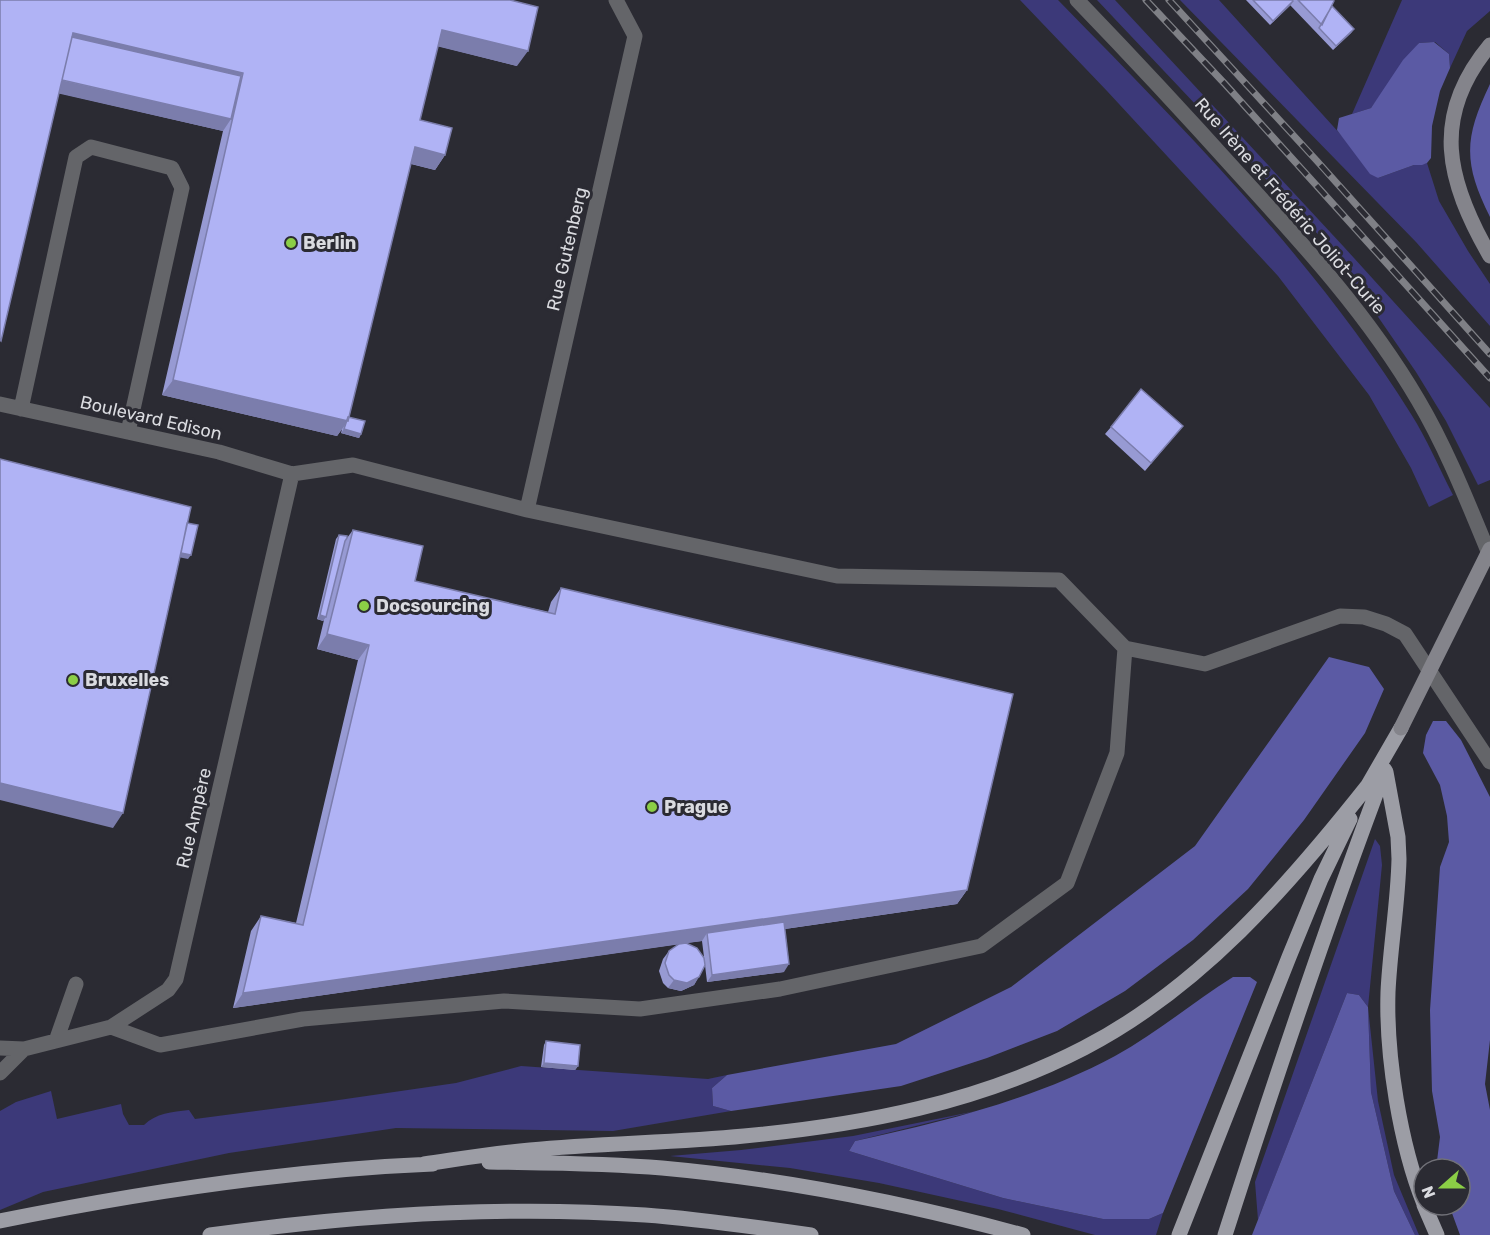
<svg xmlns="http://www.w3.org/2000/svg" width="1490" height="1235" font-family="Rubik,sans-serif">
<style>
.green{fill:#3c3979}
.forest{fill:#5b5aa4}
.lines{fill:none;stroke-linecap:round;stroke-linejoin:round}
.service{stroke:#646569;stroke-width:15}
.minor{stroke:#646569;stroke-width:15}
.secondary{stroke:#84848b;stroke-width:15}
.primary{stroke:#9c9da5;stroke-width:15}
.rail-casing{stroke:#7f8086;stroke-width:7}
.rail{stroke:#2b2b33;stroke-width:4.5;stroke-dasharray:14;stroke-linecap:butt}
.secondary-bridge{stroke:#84848b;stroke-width:15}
.wall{fill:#979ad3;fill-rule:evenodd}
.shaded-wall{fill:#7b7dac}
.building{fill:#b0b3f5;stroke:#7b7dac;stroke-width:1.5}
.poi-dot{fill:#8bce46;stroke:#2b2b33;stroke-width:2}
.labels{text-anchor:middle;stroke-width:6;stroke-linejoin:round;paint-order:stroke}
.street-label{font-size:18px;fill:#dadbe0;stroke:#2b2b33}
.poi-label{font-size:18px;font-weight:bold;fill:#dadbe0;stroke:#2b2b33;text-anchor:start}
</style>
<rect width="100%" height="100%" fill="#2b2b33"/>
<path class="green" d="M1020,0H1058C1185,130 1315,260 1411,414C1427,439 1439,468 1453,495L1429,507L1411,468L1369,395L1278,276L1107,91Z
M1097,0H1115L1344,247L1490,408V480L1478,485L1446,421L1416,372L1330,247Z
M1180,0H1219L1342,136L1378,178L1414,165L1427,163L1439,201L1468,251L1490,284V326L1416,242Z
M1402,0H1490V11L1467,31L1450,68L1449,54L1435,42L1419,43L1371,108L1352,114Z
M1375,839L1380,846L1382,865L1368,1007L1378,1101L1394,1175L1419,1235H1415L1394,1191L1371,1092L1368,1007L1359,995L1347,993L1258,1220L1255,1182Z
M521,1066L708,1079L727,1075L712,1088L713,1106L731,1111L613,1131L396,1128L229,1153L43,1192L0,1210V1111L16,1102L51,1091L57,1119L121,1104L123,1114L129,1125H144C156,1113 172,1112 189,1110L195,1119L325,1102L456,1083Z
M976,1111L855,1141L849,1151L1003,1198L1103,1219H1149L1163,1213L1156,1235H1095L998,1209L879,1183L790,1168L670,1156L741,1150L853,1136Z"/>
<path class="forest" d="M1434,42L1449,54L1450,68L1440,91L1432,126L1431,158L1427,163L1422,165H1414L1378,178L1370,174L1337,130L1339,118L1371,108L1403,60L1419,43Z
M1490,84V217C1463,163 1464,138 1490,84Z
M1329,657L1369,667L1384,689L1365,733L1304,820L1248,889L1193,940L1125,991L1057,1031L987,1058L901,1086L731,1111L713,1106L712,1088L727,1075L896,1044L1011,987L1195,846Z
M1433,721H1446L1461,740L1490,797V1040L1485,1084L1490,1110V1235H1460L1449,1205H1460V1169H1436L1440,1137L1432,1091L1430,1010L1440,867L1449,842L1447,816L1440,785L1423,753L1426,735Z
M1233,977H1250L1257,982L1163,1213L1149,1219H1103L1003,1198L849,1151L855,1141C944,1122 1035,1099 1115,1056C1157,1033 1193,1002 1233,977Z
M1347,993L1359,995L1368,1007L1371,1092L1394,1191L1415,1235H1252Z"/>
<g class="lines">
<path class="service" d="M0,404L219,452L292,474L353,465L527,510L837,576L1059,580L1125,648L1205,664L1340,616L1364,617L1386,624L1405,634L1490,762
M21,409L76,157L91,147L172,168L182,188L128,432
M527,510L635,36L616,0
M111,1027L160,1045L303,1019L504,1001L640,1009L780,989L981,946L1067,883L1117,753L1125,648
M56,1041L76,984
M0,1048L24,1049L111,1027L168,990L176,979L292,474
M0,1073L24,1049"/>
<path class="minor" d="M1077,0C1132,57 1185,114 1238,173C1303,244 1369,316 1418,400C1447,449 1468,503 1490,556"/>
<path class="secondary" d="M1490,45C1430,117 1447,181 1490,256"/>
<path class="primary" d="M1386,772L1398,837L1399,859C1398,904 1390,948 1388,992C1386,1056 1400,1144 1424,1204
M1364,792L1401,728
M489,1162C547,1163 605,1163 662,1168C783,1179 905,1203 1023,1235
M424,1164C459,1159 494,1153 530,1150C601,1143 673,1143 744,1136C862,1125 978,1103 1084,1048C1200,988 1289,885 1369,784
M1424,1205L1437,1235
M0,1221C143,1192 287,1170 433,1164
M210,1235C354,1215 500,1205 645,1215C700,1219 756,1227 811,1235
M1179,1235L1289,957L1321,879L1350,819
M1225,1235C1275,1079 1327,923 1385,770"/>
<g class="rail-casing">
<path id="rail" d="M1146,0L1225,84L1490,378
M1169,0L1317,161L1490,354"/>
</g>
<use href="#rail" class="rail"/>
<path class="secondary-bridge" d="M1401,728L1490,549"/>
</g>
<path class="wall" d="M0,0H510L517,66L438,46L420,120L445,155L435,170L411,164L348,417L361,434L359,438L341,433L342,429L337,436L162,395L223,131L59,93L0,342Z
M1246,0H1333L1332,6L1354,29L1351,33L1333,50L1290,5L1270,25Z
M1111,427L1177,433L1145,471L1105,434Z
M353,530L415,581L548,612L551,602L561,588L967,890L957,904L785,929L784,972L707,982L705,965L694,985L681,991L668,988L663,983L659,971L663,959L669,951L679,944L233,1008L251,931L261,916L296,923L358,660L317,649L324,620L323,621L317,619L336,539L339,535L347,538ZM702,941L704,957L685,943Z
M546,1041L578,1066L575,1070L541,1067L544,1045Z"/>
<path class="shaded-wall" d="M1293,1L1291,5L1270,25L1273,21Z
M1354,29L1351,33L1333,50L1336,46Z
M442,30L528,51L517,66L432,45Z
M73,33L243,73L233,88L67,49Z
M60,80L231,119L223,131L52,92Z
M415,147L445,155L435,170L404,162Z
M173,380L348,421L337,436L162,395Z
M344,429L361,434L359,438L341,433Z
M176,552L191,555L188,559L173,556Z
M320,615L326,617L323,621L317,619Z
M327,634L369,645L358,660L317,649Z
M0,783L123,813L113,828L0,800Z
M967,890L957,904L708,940L707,933L702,941L233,1008L243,993Z
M789,964L784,972L707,982L712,975Z
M699,977L694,985L681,991L668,988L674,980Z
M544,1063L578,1066L575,1070L541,1067Z"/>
<path class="building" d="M0,0H510L538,7L528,51L442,30L420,120L452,128L445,155L415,147L348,421L173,380L243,73L73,33L1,341L0,340Z
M1253,0H1292L1293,1L1273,21Z
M1298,0H1333L1334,1L1322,25Z
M1332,6L1354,29L1336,46L1319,28Z
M72,37L241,76L231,119L62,80Z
M1141,389L1183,426L1151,463L1111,427Z
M348,417L365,421L361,434L344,429Z
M0,459L191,507L123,813L0,783Z
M187,523L198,525L191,555L181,553Z
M353,530L423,546L415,581L555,614L561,588L1013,694L967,890L243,993L261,916L303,925L369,645L327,634Z
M339,535L347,536V538L345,541L326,617L320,615Z
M784,922L789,964L712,975L707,933Z
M686,943L697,948L704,958L705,965L699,977L687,983L674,980L669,975L665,963L669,951L679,944Z
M546,1041L580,1045L578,1066L544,1063Z"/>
<g class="poi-dot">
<circle cx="291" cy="243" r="6"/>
<circle cx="364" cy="606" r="6"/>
<circle cx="73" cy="680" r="6"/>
<circle cx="652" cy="807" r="6"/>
</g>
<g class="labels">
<g class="street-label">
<text transform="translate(1290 206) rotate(49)" y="6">Rue Irène et Frédéric Joliot-Curie</text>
<text transform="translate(567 249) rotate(-77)" y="6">Rue Gutenberg</text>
<text transform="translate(151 418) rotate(13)" y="6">Boulevard Edison</text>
<text transform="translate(194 818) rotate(-77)" y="6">Rue Ampère</text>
</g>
<g class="poi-label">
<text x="303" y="249">Berlin</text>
<text x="376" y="612">Docsourcing</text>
<text x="85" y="686">Bruxelles</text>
<text x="664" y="813">Prague</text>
</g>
</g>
<g transform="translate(1442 1187) rotate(249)"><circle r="28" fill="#2b2b33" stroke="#717178" stroke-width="1.5"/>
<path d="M0-4.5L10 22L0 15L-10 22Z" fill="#8bce46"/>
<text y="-9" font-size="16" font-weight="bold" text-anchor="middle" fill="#dadbe0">N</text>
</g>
</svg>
